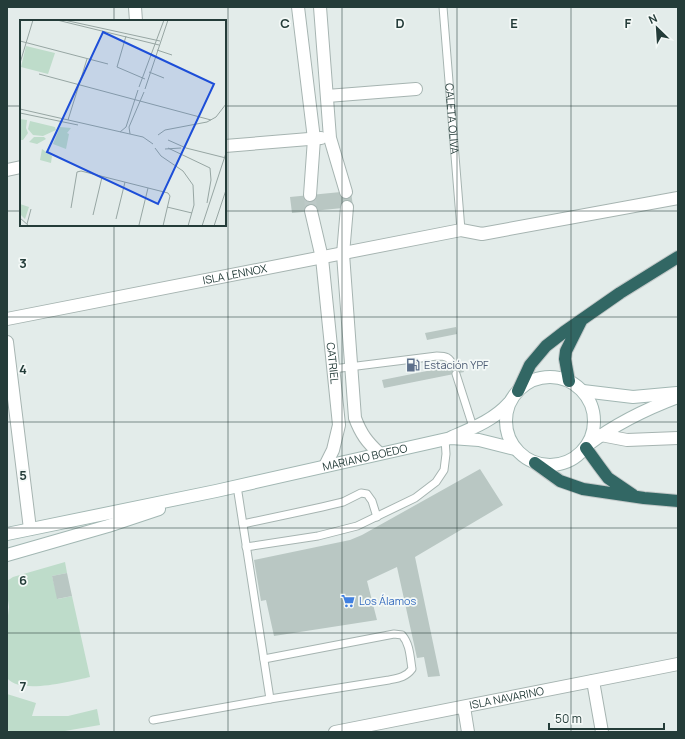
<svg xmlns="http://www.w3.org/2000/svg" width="685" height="739" font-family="Manrope,sans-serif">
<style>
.green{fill:#bedcca}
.building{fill:#b9c7c3}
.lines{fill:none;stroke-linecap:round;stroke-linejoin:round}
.minor-tunnel{stroke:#bdc9c7;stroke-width:12;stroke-dasharray:12 6;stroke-linecap:butt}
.service-casing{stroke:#a6b4b1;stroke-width:9}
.minor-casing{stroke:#a6b4b1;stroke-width:14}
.secondary-casing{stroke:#a2b7b3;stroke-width:14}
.motorway-casing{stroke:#c2c8c8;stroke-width:14}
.service{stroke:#fff;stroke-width:7}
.minor{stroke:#fff;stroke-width:12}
.secondary{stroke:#fff;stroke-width:12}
.motorway{stroke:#326764;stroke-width:12}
.grid{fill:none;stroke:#243c39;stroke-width:1;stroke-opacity:0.55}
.labels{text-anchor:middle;stroke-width:3.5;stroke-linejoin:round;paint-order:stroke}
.street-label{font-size:11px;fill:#243c39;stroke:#f4f9f7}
.service-label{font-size:11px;fill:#4e5e75;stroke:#f4f9f7;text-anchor:start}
.shop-label{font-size:11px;fill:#366cbe;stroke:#f4f9f7;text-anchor:start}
.inset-road{fill:none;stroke:#97a6a3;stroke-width:1}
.view{fill:#1d4ed8;fill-opacity:0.15;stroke:#1d4ed8;stroke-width:2}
.inset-edge{fill:none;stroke:#243c39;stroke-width:2}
.grid-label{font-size:13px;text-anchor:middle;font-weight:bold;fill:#243c39;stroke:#f4f9f7;stroke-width:3.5;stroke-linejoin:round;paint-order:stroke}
</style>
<rect width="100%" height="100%" fill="#e3ecea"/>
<path class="green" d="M65,562L67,573L52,576L58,599L72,596L90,677C72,681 20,695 7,678V624L9,607L7,594V581L13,577Z
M7,694L36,703L32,716H68L97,709L100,725L59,732H14L7,730Z"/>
<path class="building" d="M351,191L353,207L292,213L290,197Z
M456,327L457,334L427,340L425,333Z
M462,364L464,372L384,388L382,380Z
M480,469L503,505L415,557L440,676L428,677L424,657L417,658L397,567L367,581L377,620L274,636L266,600L261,601L254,560L350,540L362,535Z
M67,573L72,596L57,599L52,576Z"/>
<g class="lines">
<path class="minor-tunnel" d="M310,195L311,211"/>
<g class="service-casing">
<g id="service">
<path id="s1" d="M443,7L461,230"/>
<path d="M333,369L437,356C446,356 450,357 453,366"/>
<path d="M456,374L473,427"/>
<path d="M237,486L270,699"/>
<path d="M243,524L322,507L343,502L361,493L367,494L372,501L377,517"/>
<path d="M246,547L318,536L357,526L415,498L436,482L444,470L446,454L445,439"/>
<path d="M153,720L270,699L389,680C399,678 406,677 412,669C410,657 410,644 402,635L394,634L264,659"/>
</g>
</g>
<g class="minor-casing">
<g id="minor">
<path d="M135,7L136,21"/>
<path d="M298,7L314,139L310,195"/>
<path d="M320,7L330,138L346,192"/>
<path d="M327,96L416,89"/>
<path d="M225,146L321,138"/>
<path d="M7,170L21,167"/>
<path d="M347,207L343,254L355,418C361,434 367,442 379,453"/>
<path id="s2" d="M311,211L322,258L339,425L333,450L325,466"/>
<path id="s3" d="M7,319L461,230L482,234L678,198"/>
<path d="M7,342L30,529"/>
<path d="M601,435L627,440L678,438"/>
<path d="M593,681L602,732"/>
<path d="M464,707L468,732"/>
<path id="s4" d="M335,732L678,664"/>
</g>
</g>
<g class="secondary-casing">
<g id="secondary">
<circle cx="550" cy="421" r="44"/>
<path d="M583,391L633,397L677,393"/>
<path d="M452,437C473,428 494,420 509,403"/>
<path d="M589,444C617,423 646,409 678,397"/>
<path id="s5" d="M7,534L216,491L451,438L479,440L515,449"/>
<path d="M7,555L108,526L159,509"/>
</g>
</g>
<g class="motorway-casing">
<path id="motorway" d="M569,381L565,359L566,351L581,321
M518,391L530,365L546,346L564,332L620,293L678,257
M586,448L599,466L608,478L633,495
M535,463L560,481L583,489L644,498L678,501"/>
</g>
<use href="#service" class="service"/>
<use href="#minor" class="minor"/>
<use href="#secondary" class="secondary"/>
<use href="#motorway" class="motorway"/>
</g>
<path class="grid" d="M114,7V21M228,7V732M342,7V732M457,7V732M571,7V732M7,106H21M225,106H678M7,211H21M225,211H678M114,225V732M7,317H678M7,422H678M7,528H678M7,633H678"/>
<defs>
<g id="fuel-bare" transform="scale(1.08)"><path d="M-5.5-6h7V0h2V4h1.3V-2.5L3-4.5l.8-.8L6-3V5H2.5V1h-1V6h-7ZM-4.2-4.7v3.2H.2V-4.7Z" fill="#5c6f8a" stroke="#f4f9f7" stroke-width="2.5" paint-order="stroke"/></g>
<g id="supermarket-bare" transform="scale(1.08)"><path d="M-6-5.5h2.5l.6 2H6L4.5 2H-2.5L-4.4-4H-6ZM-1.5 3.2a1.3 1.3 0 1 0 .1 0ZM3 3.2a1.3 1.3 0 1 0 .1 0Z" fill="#3f7fe0" stroke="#f4f9f7" stroke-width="2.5" paint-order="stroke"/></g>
</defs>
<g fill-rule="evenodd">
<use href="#fuel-bare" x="413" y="365"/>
<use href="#supermarket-bare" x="348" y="601"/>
</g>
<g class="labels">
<g class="street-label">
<text dy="4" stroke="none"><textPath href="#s1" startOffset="112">CALETA OLIVA</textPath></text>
<text dy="4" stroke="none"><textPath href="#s3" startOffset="232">ISLA LENNOX</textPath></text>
<text dy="4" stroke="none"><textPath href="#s2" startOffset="154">CATRIEL</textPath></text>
<text dy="4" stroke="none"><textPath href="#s5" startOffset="366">MARIANO BOEDO</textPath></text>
<text dy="4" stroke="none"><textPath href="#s4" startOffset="175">ISLA NAVARINO</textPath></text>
</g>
<g class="service-label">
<text x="424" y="369">Estación YPF</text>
</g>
<g class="shop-label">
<text x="359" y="605">Los Álamos</text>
</g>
</g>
<g transform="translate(20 20)">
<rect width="206" height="206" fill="#e3ecea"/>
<path d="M6,26L35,33L28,54L1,47ZM0,99L7,100L6,108L8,113L3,120H0ZM10,101L35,107L36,110L23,116L13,115L8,109ZM40,107L51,108L47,113L49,114L46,129L33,124ZM14,117H24L26,119L17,124L9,122ZM22,129L32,136L31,143L20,140ZM0,184L9,187L5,199L0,194Z" fill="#bedcca"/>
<path class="inset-road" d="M37,0L139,25M44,0L140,21M106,16L97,47L125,59M0,21L88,44M137,30L152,35M0,43L13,0M129,52L144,58M19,54L191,100M119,67L144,0M125,69L148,0M0,89L123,117L133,124M0,93L58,105M48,100L67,39M100,112L106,107L118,70M110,114L109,107L124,72M138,115L145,110L187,102L196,97L206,84M148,120L166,128L206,138M135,128L141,136L163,151L173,165L174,185L168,206M148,128L190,148L191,160L187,183M145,129L161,128M147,187L172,193M51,188L57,152L61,151L148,173L150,176L143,206M73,195L82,157M0,198L9,206M96,199L105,162M7,204L11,189M119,205L128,168M182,206L206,133M194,206L206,170"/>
<path class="view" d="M83,12L194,64L138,184L27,132Z"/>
<rect width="206" height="206" class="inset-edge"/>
</g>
<g class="grid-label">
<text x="285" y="28">C</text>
<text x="400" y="28">D</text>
<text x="514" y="28">E</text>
<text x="628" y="28">F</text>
<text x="23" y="268">3</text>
<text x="23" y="374">4</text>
<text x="23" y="480">5</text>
<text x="23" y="585">6</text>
<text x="23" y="691">7</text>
</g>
<rect width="685" height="739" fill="none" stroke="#243c39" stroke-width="16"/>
<g transform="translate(657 28) rotate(335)" stroke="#f4f9f7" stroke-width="3" paint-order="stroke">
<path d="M0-3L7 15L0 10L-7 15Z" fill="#243c39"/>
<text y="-6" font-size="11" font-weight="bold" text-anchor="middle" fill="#243c39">N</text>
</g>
<path d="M549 723v6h115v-6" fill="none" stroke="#243c39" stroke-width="2"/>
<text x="555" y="723" font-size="12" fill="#243c39" stroke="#f4f9f7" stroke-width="3" paint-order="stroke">50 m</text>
</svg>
